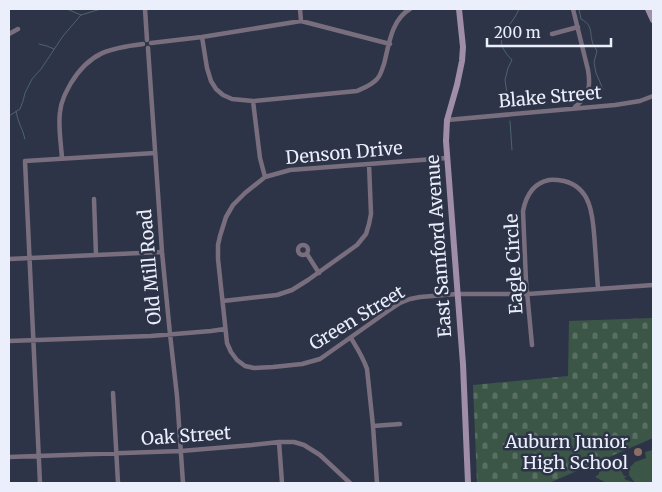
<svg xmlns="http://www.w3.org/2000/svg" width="662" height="492" font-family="Merriweather,serif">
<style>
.green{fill:#3b5647}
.cemetery{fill:url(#cemetery-stones)}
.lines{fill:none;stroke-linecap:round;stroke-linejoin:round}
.stream{stroke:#4c646c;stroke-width:1}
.street{stroke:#796e7e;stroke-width:4.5}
.secondary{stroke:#a08da8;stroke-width:6}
.education-dot{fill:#8d6e63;stroke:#2d3447;stroke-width:2}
.labels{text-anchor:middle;stroke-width:5;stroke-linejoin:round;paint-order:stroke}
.street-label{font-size:18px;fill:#ebeffc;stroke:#2d3447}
.poi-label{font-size:18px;fill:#ebeffc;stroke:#2d3447;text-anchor:end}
</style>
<defs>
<pattern id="cemetery-stones" width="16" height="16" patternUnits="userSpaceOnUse" patternTransform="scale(1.25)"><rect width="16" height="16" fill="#3b5647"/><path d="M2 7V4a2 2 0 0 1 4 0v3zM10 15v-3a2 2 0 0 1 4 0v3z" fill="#586f62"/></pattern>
</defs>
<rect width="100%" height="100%" fill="#2d3447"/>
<path class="green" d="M653,450V483H635L629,475V470L630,467L635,462L646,458L645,452Z
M626,460H627L624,464L622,470L621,471L624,476H627L624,478L626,480H627V481L629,480L630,482L632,481V483H607L595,477L599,474V472Z"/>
<path class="cemetery" d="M653,318V438L549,483H477L473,385L568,376L569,321Z"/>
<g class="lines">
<path class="stream" d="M67,9L81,15L101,9
M579,9L581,19C594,26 589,33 593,44C594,46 596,49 597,51L594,62L596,73L603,89
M39,44L47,46L54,49
M507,107V93L505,80L508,68L512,60C488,36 511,30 519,9
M16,111C17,121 23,129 25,139
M9,116L20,109L23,101L25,93L32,79L41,69L63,36L81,15
M510,121L512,150"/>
<path class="street" d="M145,9L147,40
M300,9L301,21
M573,9L588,70C591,88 589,95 575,107
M9,34L18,29
M552,34L578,27
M202,37L207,68L211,81L216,89L223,95L232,99L253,101L357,91C364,88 372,85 377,79C381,75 382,69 384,64C389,45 391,20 410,9
M151,43L202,37L301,21L390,44
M148,48L162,252L170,334L177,396L183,483
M253,101L260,158L265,177
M447,120L615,105L640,101L653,96
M62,158C61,143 58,127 60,112C61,101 66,92 71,83C90,52 110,48 143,44
M447,158L290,170L265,177L245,193L233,205L226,217L220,236L218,245V259L227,343L231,352L237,360L245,366L254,368L273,367L302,364L320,359L388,311L400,303L410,299L420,297L457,294H528L653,285
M94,199L96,255
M298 250a5 5 0 1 1 10 0a5 5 0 1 1-10 0Z
M307,254L319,273
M9,259L162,252
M223,301L277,295L292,290L308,280L357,245L366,234L369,224L371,214L369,164
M351,338C357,348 363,357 367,369L373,426L377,483
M9,341L151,336L211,331L225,329
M532,345L526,281L523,211C526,196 533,183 549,180C554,179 559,180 564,181C594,188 593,222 595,246C596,260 597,275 598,289
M113,393L118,483
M373,426L400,424
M279,442L282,483
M9,457L181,451L252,445L279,442H294L304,445L320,455L350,483
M40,483L25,161L155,153"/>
<path class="secondary" d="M459,9L463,47L462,61L457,85L447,120L446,141L463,364L468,483
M648,9L653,20"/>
</g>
<circle class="education-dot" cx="638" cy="452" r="5"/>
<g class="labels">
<g class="street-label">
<text transform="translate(550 97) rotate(-5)" y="6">Blake Street</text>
<text transform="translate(344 153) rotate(-5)" y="6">Denson Drive</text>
<text transform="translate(439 246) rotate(-94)" y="6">East Samford Avenue</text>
<text transform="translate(514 264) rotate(-93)" y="6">Eagle Circle</text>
<text transform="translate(150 267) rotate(-95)" y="6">Old Mill Road</text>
<text transform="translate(357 318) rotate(-31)" y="6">Green Street</text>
<text transform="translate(186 436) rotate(-4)" y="6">Oak Street</text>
</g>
<g class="poi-label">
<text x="628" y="448">Auburn Junior<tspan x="628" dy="21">High School</tspan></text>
</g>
</g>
<rect width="662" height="492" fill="none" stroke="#ebeffc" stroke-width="20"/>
<path d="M487 38v8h124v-8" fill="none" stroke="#ebeffc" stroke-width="2.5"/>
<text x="494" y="38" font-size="15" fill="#ebeffc" stroke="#2d3447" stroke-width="4" paint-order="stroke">200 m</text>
</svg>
